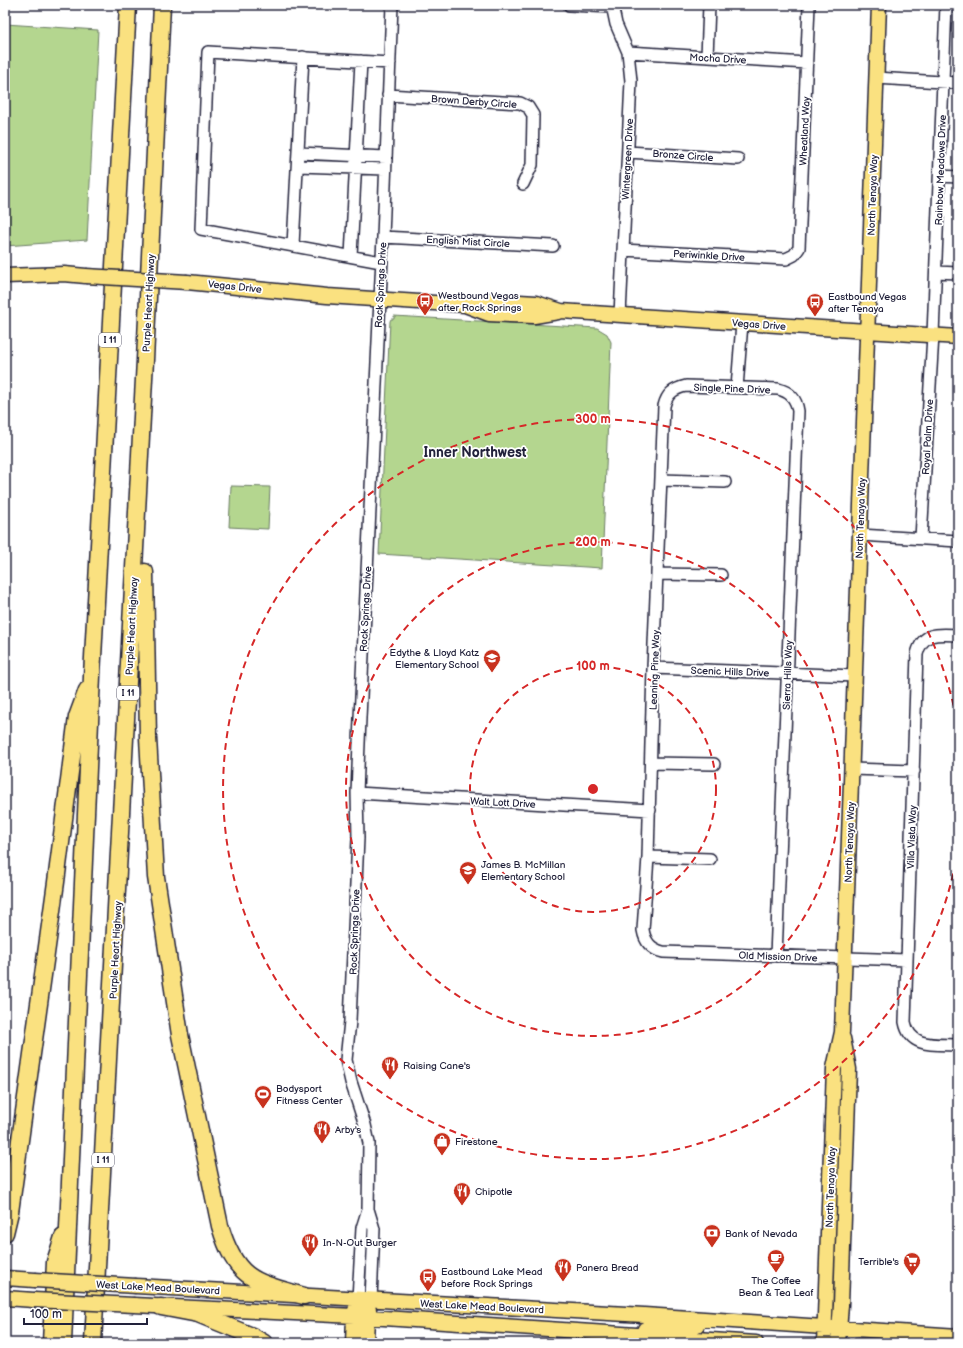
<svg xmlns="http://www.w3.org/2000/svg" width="963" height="1348" font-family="'Balsamiq Sans',sans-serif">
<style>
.park{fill:#b4d68f;stroke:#6b7c65}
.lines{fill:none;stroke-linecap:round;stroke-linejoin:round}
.minor-casing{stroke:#22223b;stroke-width:14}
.major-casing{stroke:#22223b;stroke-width:17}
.highway-casing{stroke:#22223b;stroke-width:19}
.minor{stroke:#fff;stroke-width:11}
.major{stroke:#fae180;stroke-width:14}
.highway{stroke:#fae180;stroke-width:16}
.major-bridge-casing{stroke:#22223b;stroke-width:17;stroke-linecap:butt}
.major-bridge{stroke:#fae180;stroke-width:14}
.ring{fill:none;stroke:#d62828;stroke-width:2;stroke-dasharray:7 5}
.labels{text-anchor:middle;stroke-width:3.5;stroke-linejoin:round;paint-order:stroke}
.shield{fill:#fff;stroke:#646476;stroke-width:1}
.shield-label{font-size:9px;font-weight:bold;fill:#22223b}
.street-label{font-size:10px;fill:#22223b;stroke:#fff}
.poi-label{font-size:10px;fill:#22223b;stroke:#fff;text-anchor:start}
.district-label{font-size:14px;font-weight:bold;fill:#22223b;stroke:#fff}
.centre{fill:#d62828;stroke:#fff;stroke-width:2}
.ring-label{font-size:12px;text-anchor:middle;font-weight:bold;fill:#d62828;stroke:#fff;stroke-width:3.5;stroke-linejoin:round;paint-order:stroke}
</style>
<rect width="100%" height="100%" fill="#fff"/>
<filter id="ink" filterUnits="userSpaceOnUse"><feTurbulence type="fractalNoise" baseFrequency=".025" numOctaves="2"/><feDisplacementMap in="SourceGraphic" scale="8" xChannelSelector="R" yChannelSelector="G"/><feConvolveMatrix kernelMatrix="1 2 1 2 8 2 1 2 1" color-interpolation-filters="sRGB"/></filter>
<g filter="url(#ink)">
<path class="park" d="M5,24L98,30L87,240L5,246Z
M394,316L597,328L607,334L611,342L602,568L379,554L390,321L391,319H394Z
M231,486L270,487L268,529L229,527Z"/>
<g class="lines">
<g class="minor-casing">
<path id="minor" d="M569,5L612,7
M612,5L616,24L628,52L631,81L620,315
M628,52L807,63
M707,57L709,5
M876,78L958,83
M388,95L520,103L528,107L533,115L532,165L523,184
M628,152L738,159
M299,153L386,157
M298,166L385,169
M940,176L958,177
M383,237L553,246
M293,245L303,57
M623,250L786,259L794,255L799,248L809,5
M351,256L361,61
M381,262L201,229L208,52L390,63
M936,272L958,273
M737,388L742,323
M661,480L725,482
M860,535L958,541
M921,538L933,335L946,5
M657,574L721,575
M958,635C939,634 923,631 917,654L905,1022C910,1049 936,1044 958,1045
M653,668L855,676
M651,763L714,764
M851,769L914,771
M357,793L650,810
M648,857L710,859
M776,956L798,411C796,398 790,392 778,389L686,386C673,389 667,394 664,406L653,668L648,857L643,930C645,942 651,949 663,952L907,960
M368,1209L374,1229L371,1300
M358,1299L362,1228L368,1209L369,1143L365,1125L351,1082L346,1060L350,1021L358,838L357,793L360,718L383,237L392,5"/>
</g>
<g class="major-casing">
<path id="major" d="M5,276L64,274L86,276
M187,282L327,296L465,305L489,314L534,316L558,312
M465,305L489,300L536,303L561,311L958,337
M5,1278L35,1280
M136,1286L644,1315L958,1336
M5,1298L34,1300
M134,1305L354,1316L756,1343
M643,1333L645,1329L649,1327L681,1328L697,1325
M353,1343L354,1316L356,1307
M366,1343L367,1317L369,1310
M824,1343L834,1068L842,1032L879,5
M838,1343L841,1305L849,1069L843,1038"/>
</g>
<g class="highway-casing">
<path id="highway" d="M145,572L148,738L156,877L180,1035L220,1226C236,1280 255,1282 304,1296
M5,1233L10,1212L56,882L77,717L87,690
M161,1307L198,1314L252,1336L264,1343
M51,1343L55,1262L63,1237
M63,1343L92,676L128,5
M93,1343L145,360L162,5"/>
</g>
<use href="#minor" class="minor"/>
<use href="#major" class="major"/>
<use href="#highway" class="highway"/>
<g class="major-bridge-casing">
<path id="major-bridge" d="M86,276L187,282
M35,1280L136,1286
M34,1300L134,1305"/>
</g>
<use href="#major-bridge" class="major-bridge"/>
</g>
</g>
<g class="ring">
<circle cx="593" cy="789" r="123"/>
<circle cx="593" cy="789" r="247"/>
<path d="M958 850A370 370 0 1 1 958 728"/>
</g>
<defs>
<g id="bus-pin" transform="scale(0.9)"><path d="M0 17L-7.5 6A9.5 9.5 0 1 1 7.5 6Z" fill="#c8321e" stroke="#fff"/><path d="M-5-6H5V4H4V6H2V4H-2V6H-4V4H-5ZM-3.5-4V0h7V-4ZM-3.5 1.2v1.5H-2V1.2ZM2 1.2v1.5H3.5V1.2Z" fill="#fff"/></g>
<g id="school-pin" transform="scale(0.9)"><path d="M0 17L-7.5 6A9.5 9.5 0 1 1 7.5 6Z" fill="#c8321e" stroke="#fff"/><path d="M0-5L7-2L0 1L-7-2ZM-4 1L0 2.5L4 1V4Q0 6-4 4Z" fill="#fff"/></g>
<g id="restaurant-pin" transform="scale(0.9)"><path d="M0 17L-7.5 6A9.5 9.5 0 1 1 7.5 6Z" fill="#c8321e" stroke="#fff"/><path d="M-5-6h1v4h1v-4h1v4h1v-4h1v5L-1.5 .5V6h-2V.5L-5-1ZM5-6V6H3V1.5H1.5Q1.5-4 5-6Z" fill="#fff"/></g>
<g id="stadium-pin" transform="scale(0.9)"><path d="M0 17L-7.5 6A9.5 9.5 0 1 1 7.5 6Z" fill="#c8321e" stroke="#fff"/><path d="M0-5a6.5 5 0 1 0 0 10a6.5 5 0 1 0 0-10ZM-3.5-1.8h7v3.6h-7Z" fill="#fff"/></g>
<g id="shop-pin" transform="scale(0.9)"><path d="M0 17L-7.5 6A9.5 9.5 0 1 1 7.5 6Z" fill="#c8321e" stroke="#fff"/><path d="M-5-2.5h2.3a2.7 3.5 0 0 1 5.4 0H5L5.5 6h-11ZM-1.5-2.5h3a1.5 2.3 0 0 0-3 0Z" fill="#fff"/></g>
<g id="bank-pin" transform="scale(0.9)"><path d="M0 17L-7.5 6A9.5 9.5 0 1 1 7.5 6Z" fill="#c8321e" stroke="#fff"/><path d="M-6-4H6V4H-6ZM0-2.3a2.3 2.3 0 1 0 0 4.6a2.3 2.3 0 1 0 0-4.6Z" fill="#fff"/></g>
<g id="cafe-pin" transform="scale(0.9)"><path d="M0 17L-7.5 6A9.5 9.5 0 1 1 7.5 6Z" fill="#c8321e" stroke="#fff"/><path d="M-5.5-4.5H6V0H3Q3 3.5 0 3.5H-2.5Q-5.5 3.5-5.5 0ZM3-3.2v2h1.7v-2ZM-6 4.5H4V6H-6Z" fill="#fff"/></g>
<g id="supermarket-pin" transform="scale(0.9)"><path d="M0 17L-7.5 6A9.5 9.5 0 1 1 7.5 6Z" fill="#c8321e" stroke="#fff"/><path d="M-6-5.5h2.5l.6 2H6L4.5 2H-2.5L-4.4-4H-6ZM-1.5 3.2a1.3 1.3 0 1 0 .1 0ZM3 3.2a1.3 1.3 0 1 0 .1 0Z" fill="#fff"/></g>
</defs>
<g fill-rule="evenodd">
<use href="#bus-pin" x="425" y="301"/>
<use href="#bus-pin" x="815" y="302"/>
<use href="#school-pin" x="492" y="658"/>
<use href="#school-pin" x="468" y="870"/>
<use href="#restaurant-pin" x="390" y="1065"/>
<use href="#stadium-pin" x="263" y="1094"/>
<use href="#restaurant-pin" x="322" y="1129"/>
<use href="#shop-pin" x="442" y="1141"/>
<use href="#restaurant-pin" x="462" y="1191"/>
<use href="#bank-pin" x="712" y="1233"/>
<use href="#restaurant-pin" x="310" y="1242"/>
<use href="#cafe-pin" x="776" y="1258"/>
<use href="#supermarket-pin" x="912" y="1261"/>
<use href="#restaurant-pin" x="563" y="1267"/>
<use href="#bus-pin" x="428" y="1277"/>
</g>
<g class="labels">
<g class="shield">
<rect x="99" y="333" width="22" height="14" rx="3"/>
<rect x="117" y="686" width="22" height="14" rx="3"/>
<rect x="92" y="1153" width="22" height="14" rx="3"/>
</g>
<g class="shield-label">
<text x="110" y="343">I 11</text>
<text x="128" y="696">I 11</text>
<text x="103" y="1163">I 11</text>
</g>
<g class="street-label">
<text transform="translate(718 58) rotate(3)" y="4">Mocha Drive</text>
<text transform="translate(474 101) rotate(4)" y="4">Brown Derby Circle</text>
<text transform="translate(804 131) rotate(-87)" y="4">Wheatland Way</text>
<text transform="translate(683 155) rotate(4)" y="4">Bronze Circle</text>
<text transform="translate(627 159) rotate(-87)" y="4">Wintergreen Drive</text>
<text transform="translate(940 170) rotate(-88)" y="4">Rainbow Meadows Drive</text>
<text transform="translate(872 195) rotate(-88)" y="4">North Tenaya Way</text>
<text transform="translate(468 241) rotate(3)" y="4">English Mist Circle</text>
<text transform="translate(709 255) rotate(3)" y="4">Periwinkle Drive</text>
<text transform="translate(380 285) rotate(-87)" y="4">Rock Springs Drive</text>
<text transform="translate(235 286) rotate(6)" y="4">Vegas Drive</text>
<text transform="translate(148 303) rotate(-87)" y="4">Purple Heart Highway</text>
<text transform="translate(759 324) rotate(4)" y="4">Vegas Drive</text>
<text transform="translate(732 388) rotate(2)" y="4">Single Pine Drive</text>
<text transform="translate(927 437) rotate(-87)" y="4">Royal Palm Drive</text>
<text transform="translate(860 518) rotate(-88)" y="4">North Tenaya Way</text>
<text transform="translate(365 609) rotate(-87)" y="4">Rock Springs Drive</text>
<text transform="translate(131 626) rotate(-87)" y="4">Purple Heart Highway</text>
<text transform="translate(654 670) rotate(-88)" y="4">Leaning Pine Way</text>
<text transform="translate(730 671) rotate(2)" y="4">Scenic Hills Drive</text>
<text transform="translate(787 675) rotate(-88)" y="4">Sierra Hills Way</text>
<text transform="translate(503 802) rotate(3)" y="4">Walt Lott Drive</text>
<text transform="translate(911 837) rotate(-88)" y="4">Villa Vista Way</text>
<text transform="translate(849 842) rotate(-88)" y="4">North Tenaya Way</text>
<text transform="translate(354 932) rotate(-88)" y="4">Rock Springs Drive</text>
<text transform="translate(115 950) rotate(-87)" y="4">Purple Heart Highway</text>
<text transform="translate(778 956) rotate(2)" y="4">Old Mission Drive</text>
<text transform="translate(830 1187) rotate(-88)" y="4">North Tenaya Way</text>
<text transform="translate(158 1287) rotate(3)" y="4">West Lake Mead Boulevard</text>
<text transform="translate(482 1306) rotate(3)" y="4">West Lake Mead Boulevard</text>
</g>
<g class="poi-label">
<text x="438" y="299">Westbound Vegas<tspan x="438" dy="12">after Rock Springs</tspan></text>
<text x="828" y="300">Eastbound Vegas<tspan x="828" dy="12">after Tenaya</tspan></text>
<text x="479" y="656" text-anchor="end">Edythe &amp; Lloyd Katz<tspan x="479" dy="12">Elementary School</tspan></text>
<text x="481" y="868">James B. McMillan<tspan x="481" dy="12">Elementary School</tspan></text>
<text x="403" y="1069">Raising Cane's</text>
<text x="276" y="1092">Bodysport<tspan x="276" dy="12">Fitness Center</tspan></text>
<text x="335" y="1133">Arby's</text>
<text x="455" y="1145">Firestone</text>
<text x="475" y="1195">Chipotle</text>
<text x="725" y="1237">Bank of Nevada</text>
<text x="323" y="1246">In-N-Out Burger</text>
<text x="899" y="1265" text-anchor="end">Terrible's</text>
<text x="576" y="1271">Panera Bread</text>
<text x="441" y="1275">Eastbound Lake Mead<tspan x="441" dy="12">before Rock Springs</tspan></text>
<text x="776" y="1284" text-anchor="middle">The Coffee<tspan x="776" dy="12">Bean &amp; Tea Leaf</tspan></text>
</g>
<g class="district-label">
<text x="475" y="457">Inner Northwest</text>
</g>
</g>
<circle cx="593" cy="789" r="6" class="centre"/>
<g class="ring-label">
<text x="593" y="423">300 m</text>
<text x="593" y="546">200 m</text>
<text x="593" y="670">100 m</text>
</g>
<rect width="963" height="1348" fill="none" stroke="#fff" stroke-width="20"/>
<rect x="10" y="10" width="943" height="1328" fill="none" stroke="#22223b" stroke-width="1.5" filter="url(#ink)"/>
<path d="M24 1318v6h123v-6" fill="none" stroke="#22223b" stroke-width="2"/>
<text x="30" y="1318" font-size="12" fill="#22223b" stroke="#ffffff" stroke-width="3" paint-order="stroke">100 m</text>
</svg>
